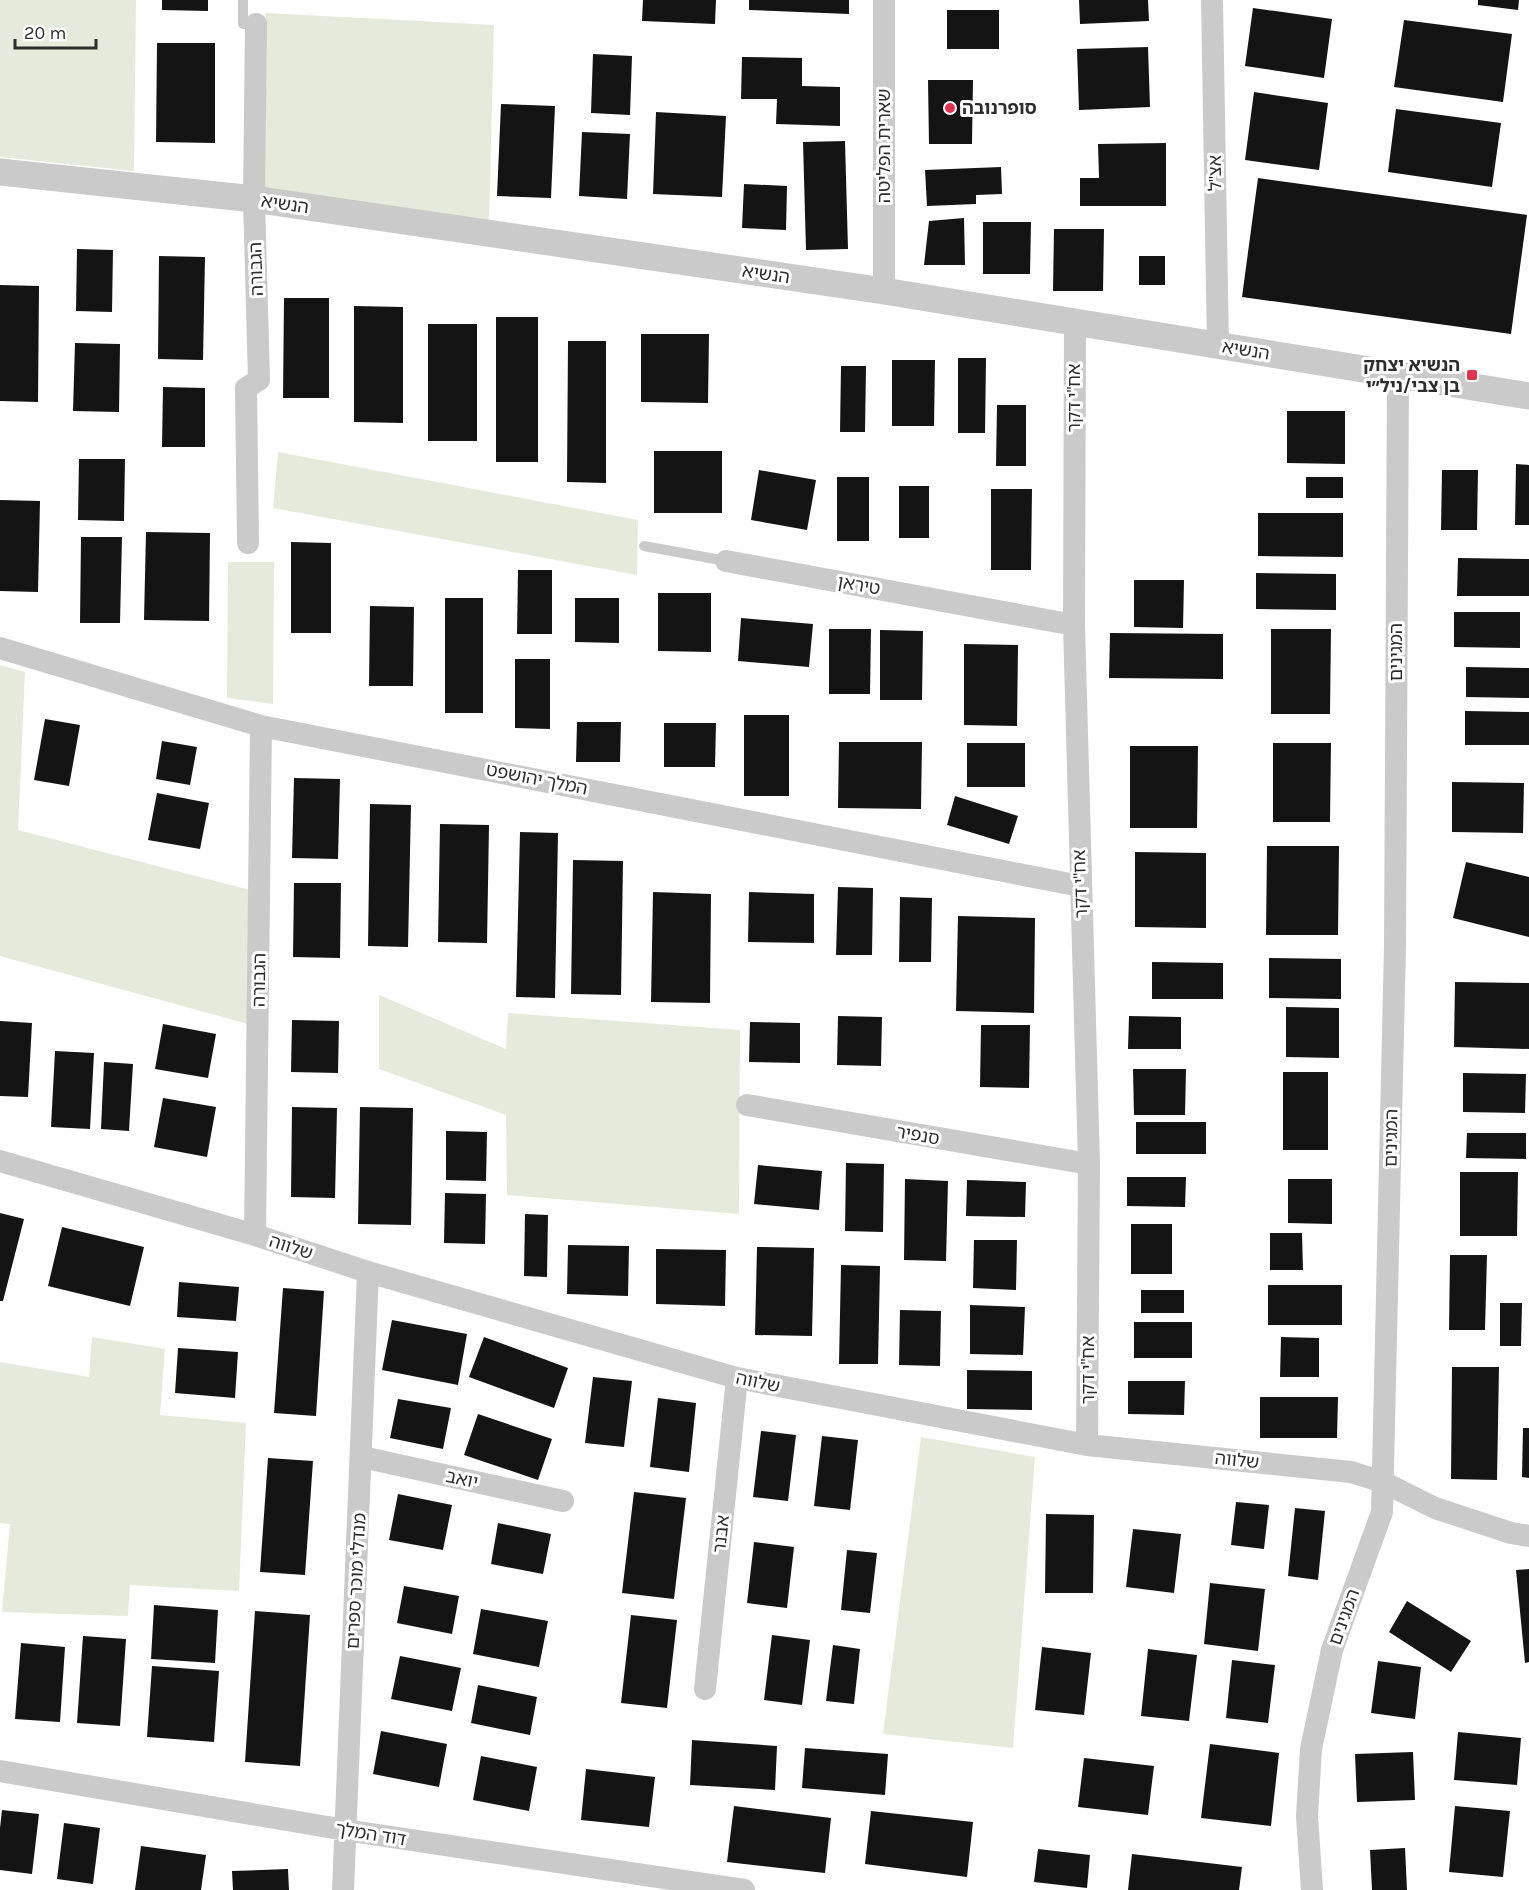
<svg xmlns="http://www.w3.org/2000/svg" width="1529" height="1890" font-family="Karla,'Noto Sans Hebrew',sans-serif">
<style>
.green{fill:#e5eadb}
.building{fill:#141414}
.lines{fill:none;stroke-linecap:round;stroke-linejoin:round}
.service{stroke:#cacaca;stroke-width:10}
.minor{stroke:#cacaca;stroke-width:22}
.tertiary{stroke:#cacaca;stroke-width:27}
.poi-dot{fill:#e1324f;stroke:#fff;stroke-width:2}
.labels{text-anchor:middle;stroke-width:6;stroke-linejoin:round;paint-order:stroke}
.poi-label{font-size:18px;font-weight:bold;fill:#2d2d2d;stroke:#fff;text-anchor:start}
.street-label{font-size:18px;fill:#2d2d2d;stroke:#fff}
</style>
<rect width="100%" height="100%" fill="#fff"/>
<path class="green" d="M0,0H136L134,171L0,157Z
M266,13L494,25L489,224L265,190Z
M278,452L638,520L637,575L273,508Z
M228,562H274L273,704L227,698Z
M0,665L25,672L18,830L250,890L248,1024L0,956Z
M379,995L506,1049L508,1013L740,1030L739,1214L507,1195L506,1115L379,1069Z
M92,1337L165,1349L160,1415L246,1423L239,1591L130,1585L128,1616L2,1612L10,1524L0,1523V1362L89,1377Z
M921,1437L1035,1457L1013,1748L883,1734Z"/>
<path class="building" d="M162,0H208V11L162,10Z
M643,0H716L715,24L642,21Z
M749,0H849V14L749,10Z
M1079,0H1148L1149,21L1080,24Z
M1478,0H1519L1518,10L1478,5Z
M1253,8L1332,19L1324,78L1245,66Z
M947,10H999V49H947Z
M1404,20L1512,34L1503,102L1394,87Z
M157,43H215V143L156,142Z
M1148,47L1150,107L1079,110L1077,49Z
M593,54L632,56L630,115L591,113Z
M742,57L802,58V86L840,87V126L776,124L777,99H741Z
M928,80H973L972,144H929Z
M1254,92L1328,103L1319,170L1245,160Z
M501,104L555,106L551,198L497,196Z
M1396,109L1501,123L1492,187L1388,172Z
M656,112L726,116L722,197L653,194Z
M582,132L630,134L627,199L579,196Z
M845,141L848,249L806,250L803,142Z
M1166,143V206H1080V178H1099L1098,144Z
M1001,167L1002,194L976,195V204L927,206L925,170Z
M1258,178L1527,215L1511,334L1242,297Z
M744,184L787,186L786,230L742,228Z
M964,218L965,265H924L929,221Z
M983,222H1031L1030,274H983Z
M1054,229H1104L1103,291H1053Z
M77,249L113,250L112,312L76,311Z
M159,256L205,257L203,360L158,359Z
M1139,256H1165V285H1139Z
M0,285L39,286L38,402L0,401Z
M284,298H329V398H283Z
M354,306L403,307V423L354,422Z
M496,317H538V462H496Z
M428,324H477V441H428Z
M641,334H709L708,403L641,402Z
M568,341H606V483L567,482Z
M75,343L120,344L119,412L73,411Z
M958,358H986L985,433H958Z
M892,360H935L934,426H892Z
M841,366H866L865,432H840Z
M163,387L205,388V447H162Z
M997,405H1026V466H996Z
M1287,411H1345V464L1287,463Z
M654,451H722V513H654Z
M79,459H125L124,521L78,520Z
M1516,464L1529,465V525H1515Z
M759,470L816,480L807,530L751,520Z
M1442,470H1478L1477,530H1441Z
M837,477H869V541H837Z
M1306,477H1343V498H1306Z
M899,486H929V538H899Z
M991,489H1032L1031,570H991Z
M0,500L40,501L38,592L0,591Z
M1258,513H1343V557L1258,556Z
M146,532L210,533L209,621L144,620Z
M81,537H122L120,623H80Z
M291,542L331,543V633H291Z
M1458,558L1529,559V596H1457Z
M518,570H552V634H517Z
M1256,573L1336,574V610L1256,609Z
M1134,580H1184L1183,628L1134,627Z
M658,593H711V652L658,651Z
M445,598H483V713H445Z
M575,598H619V643L575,642Z
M370,606L414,607L413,686H369Z
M1454,612H1520V648L1454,647Z
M741,618L813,624L809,667L738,661Z
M829,629H871L870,694H829Z
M1271,629H1331L1330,714H1271Z
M880,630L923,631L922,700H880Z
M1110,633L1223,634V679L1109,678Z
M964,644L1018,645L1017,726L964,725Z
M515,659H550V729L515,728Z
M1466,667L1529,668V698L1466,697Z
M1465,711L1529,712V745H1465Z
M744,715H789V796H744Z
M45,719L80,725L69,786L34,780Z
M577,722H621L620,762H576Z
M664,723H716L715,767H664Z
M162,741L197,747L190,785L156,779Z
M839,742H922L921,809L838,808Z
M967,743H1025V787H967Z
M1273,743H1331L1330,822H1273Z
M1130,746H1198L1197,828H1130Z
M294,778L340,779L338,859L292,858Z
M1452,782L1524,783L1523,833L1452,832Z
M157,793L209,803L200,849L148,840Z
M955,796L1018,816L1009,844L947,825Z
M370,804L411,805L408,947L368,946Z
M440,824L489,825L487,943L438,942Z
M520,832L558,833L555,998L516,997Z
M1267,846H1339L1338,935H1266Z
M1135,852L1206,853V928L1135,927Z
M573,860L623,861L621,995L571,994Z
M1466,862L1529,877V937L1453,918Z
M294,883H341L340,958L293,957Z
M838,887L873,888L872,955H836Z
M653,892L711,894L710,1003L651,1002Z
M749,892L814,894V943L748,942Z
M900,897L932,898L931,962H899Z
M958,916L1035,918L1034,1013L956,1011Z
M1269,958L1341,959V999L1269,998Z
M1152,962L1223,963V999H1152Z
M1455,982L1529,983V1049L1454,1047Z
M1286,1007L1339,1008V1058L1286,1057Z
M838,1016L882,1017L881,1066L837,1065Z
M1129,1016L1181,1017V1049H1128Z
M292,1020L339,1021L338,1073L291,1072Z
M0,1021L32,1023L28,1097L0,1096Z
M750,1022L800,1023V1063L749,1062Z
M163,1024L216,1034L208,1078L155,1069Z
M981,1025H1030L1029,1088L980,1087Z
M55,1051L94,1053L90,1129L51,1127Z
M104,1062L133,1064L129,1131L101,1129Z
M1133,1069H1186L1185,1115H1134Z
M1283,1072H1328V1150H1283Z
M1463,1073L1526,1074L1525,1113L1463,1112Z
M163,1098L216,1107L207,1157L154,1147Z
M292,1107L337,1108L335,1198L291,1197Z
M360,1107L413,1108L411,1225L358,1224Z
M1136,1122H1206V1154H1136Z
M446,1131L487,1132L486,1181L446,1180Z
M1467,1133H1526V1159L1466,1158Z
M846,1163L884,1164L883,1232L845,1231Z
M758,1165L822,1171L819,1210L754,1204Z
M1460,1172H1518L1517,1236H1460Z
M1127,1177H1186L1185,1207L1127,1206Z
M905,1179L948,1181L946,1261L904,1260Z
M1288,1179H1332V1224L1288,1223Z
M967,1180L1026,1182L1025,1217L966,1216Z
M445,1193L486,1194L485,1244L444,1243Z
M0,1213L24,1219L3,1301H0Z
M525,1214L548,1215L547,1277L524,1276Z
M1131,1224H1172V1274H1131Z
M62,1227L144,1247L130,1306L48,1286Z
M1270,1233H1302L1303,1270H1270Z
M974,1240H1017L1016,1290L973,1288Z
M568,1245L629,1246L628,1296L567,1294Z
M757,1247L814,1248L812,1336L755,1335Z
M656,1249L726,1250L725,1306L656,1304Z
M1450,1255H1487L1485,1330H1449Z
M841,1265L880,1266L878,1364H839Z
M179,1282L239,1287L236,1321L177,1317Z
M1268,1285H1342V1325H1268Z
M283,1288L324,1291L316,1416L274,1413Z
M1141,1290H1184V1313H1141Z
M1500,1303H1522L1521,1346H1500Z
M970,1305L1025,1307L1023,1355L970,1354Z
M900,1310L941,1311L940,1366L899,1365Z
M392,1320L467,1334L458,1385L382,1370Z
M1134,1322H1192V1358H1134Z
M484,1337L568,1368L554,1408L469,1377Z
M1281,1337L1319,1338V1377H1280Z
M178,1348L238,1352L235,1398L175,1393Z
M1452,1367H1499L1497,1480L1451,1479Z
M967,1370L1032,1371V1410L967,1409Z
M593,1377L632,1381L624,1447L585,1443Z
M1128,1381H1185L1184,1415L1128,1414Z
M1260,1397H1338L1337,1438H1260Z
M658,1398L696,1403L689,1472L650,1467Z
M398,1399L451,1408L443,1449L390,1438Z
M478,1414L552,1439L538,1480L464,1455Z
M1523,1428H1529V1478L1522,1477Z
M761,1431L796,1435L788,1501L753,1497Z
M822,1436L858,1440L850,1510L814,1506Z
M268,1458L313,1461L305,1575L260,1572Z
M634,1492L686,1498L674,1599L622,1593Z
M398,1494L452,1505L443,1550L389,1540Z
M1236,1502L1269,1505L1264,1549L1231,1545Z
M1295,1508L1325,1511L1318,1580L1288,1576Z
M1046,1514L1094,1515L1093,1593H1045Z
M498,1523L551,1534L543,1574L491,1564Z
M1133,1529L1181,1534L1174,1593L1126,1587Z
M754,1542L794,1547L787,1608L747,1603Z
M847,1550L877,1553L870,1613L841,1610Z
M1529,1569V1662L1525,1663L1516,1570Z
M1210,1583L1265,1589L1258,1651L1204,1644Z
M404,1586L459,1596L452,1634L397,1623Z
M1407,1601L1471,1641L1451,1672L1389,1632Z
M154,1605L218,1610L215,1663L151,1659Z
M481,1609L548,1621L539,1667L473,1654Z
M255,1611L310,1615L300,1766L245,1762Z
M631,1615L677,1620L667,1708L621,1703Z
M772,1635L810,1640L802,1705L764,1700Z
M83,1636L126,1639L120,1726L77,1723Z
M21,1643L65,1647L60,1722L15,1719Z
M833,1645L860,1649L854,1704L826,1701Z
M1042,1647L1091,1653L1084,1715L1035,1710Z
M1148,1649L1197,1655L1189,1721L1141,1716Z
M400,1656L461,1668L452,1711L391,1699Z
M1232,1660L1275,1665L1268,1723L1226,1718Z
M1378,1661L1421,1667L1415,1719L1371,1713Z
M152,1666L219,1671L214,1742L147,1737Z
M478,1685L537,1697L530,1735L471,1723Z
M381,1731L447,1744L439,1787L373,1774Z
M1458,1732L1521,1738L1517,1785L1454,1780Z
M692,1740L777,1746L775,1790L690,1785Z
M1210,1744L1279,1753L1271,1826L1201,1818Z
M805,1748L888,1754L885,1795L802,1788Z
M1413,1752L1415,1800L1357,1802L1355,1754Z
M481,1756L537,1767L529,1811L473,1800Z
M1084,1758L1154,1766L1148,1815L1078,1807Z
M586,1769L655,1777L649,1827L581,1820Z
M734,1806L831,1818L825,1873L727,1862Z
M1455,1806L1510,1811L1503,1877L1449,1872Z
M2,1810L39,1814L32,1874L0,1870V1828Z
M871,1811L973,1822L967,1877L865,1864Z
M64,1823L100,1828L93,1884L57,1879Z
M141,1846L206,1855L201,1890H135Z
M1405,1848L1407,1890H1372L1370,1850Z
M1038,1849L1090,1855L1087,1888L1034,1882Z
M1132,1854L1242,1867L1239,1890H1128Z
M288,1869L289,1890H233L232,1871Z"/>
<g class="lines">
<path class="service" d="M243,0V24H256
M644,546L726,561"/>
<path class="minor" d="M884,0V291
M1212,0L1218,346
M1075,323L1074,625L1089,1164L1087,1445
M248,543L246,388L259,380L254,199L256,24
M726,561L1074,625
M0,648L261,726L1080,886
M747,1105L1089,1164
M0,1161L255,1235L368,1272L737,1378L1087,1445L1351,1472L1383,1482L1435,1508L1511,1533L1529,1536
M255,1235L261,726
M362,1457L563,1501
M705,1689L737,1378
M0,1771L345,1830L744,1890
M343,1890L368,1272
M1312,1890L1307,1816L1311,1749L1332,1650L1382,1512L1395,946L1398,375"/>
<path class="tertiary" d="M0,172L254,199L884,291L1529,396"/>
</g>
<g class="poi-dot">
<circle cx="950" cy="108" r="6"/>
<rect x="1466" y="369" width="12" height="12" rx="3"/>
</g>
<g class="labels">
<g class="poi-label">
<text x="962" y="114">סופרנובה</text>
<text x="1460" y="371" text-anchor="end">הנשיא יצחק<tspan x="1460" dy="21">בן צבי/ניל״י</tspan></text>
</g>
<g class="street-label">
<text transform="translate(884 146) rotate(-90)" y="6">שארית הפליטה</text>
<text transform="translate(1215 173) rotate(-91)" y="6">אצ"ל</text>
<text transform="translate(285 204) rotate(8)" y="6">הנשיא</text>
<text transform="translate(256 269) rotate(-92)" y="6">הגבורה</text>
<text transform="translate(766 274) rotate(8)" y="6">הנשיא</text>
<text transform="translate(1246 350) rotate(9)" y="6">הנשיא</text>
<text transform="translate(1074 398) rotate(-90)" y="6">אח"י דקר</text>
<text transform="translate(859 585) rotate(10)" y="6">טיראן</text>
<text transform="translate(1396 652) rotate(-90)" y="6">המגינים</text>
<text transform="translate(537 779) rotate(11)" y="6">המלך יהושפט</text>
<text transform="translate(1080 884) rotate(-92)" y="6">אח"י דקר</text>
<text transform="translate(259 980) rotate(-89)" y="6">הגבורה</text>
<text transform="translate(918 1135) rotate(10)" y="6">סנפיר</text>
<text transform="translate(1391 1138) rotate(-89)" y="6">המגינים</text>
<text transform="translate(291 1247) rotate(18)" y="6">שלווה</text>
<text transform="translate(1088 1370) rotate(-90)" y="6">אח"י דקר</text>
<text transform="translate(758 1382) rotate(12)" y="6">שלווה</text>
<text transform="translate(1237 1460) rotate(6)" y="6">שלווה</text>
<text transform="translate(462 1479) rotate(12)" y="6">יואב</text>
<text transform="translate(721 1534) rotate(-84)" y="6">אבנר</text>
<text transform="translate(356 1581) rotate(-87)" y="6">מנדלי מוכר ספרים</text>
<text transform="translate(1344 1617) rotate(-70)" y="6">המגינים</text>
<text transform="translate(371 1834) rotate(9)" y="6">דוד המלך</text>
</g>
</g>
<path d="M15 39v9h81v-9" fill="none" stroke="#2d2d2d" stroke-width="3"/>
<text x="24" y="39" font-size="18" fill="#2d2d2d" stroke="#ffffff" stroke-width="4.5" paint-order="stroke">20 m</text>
</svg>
